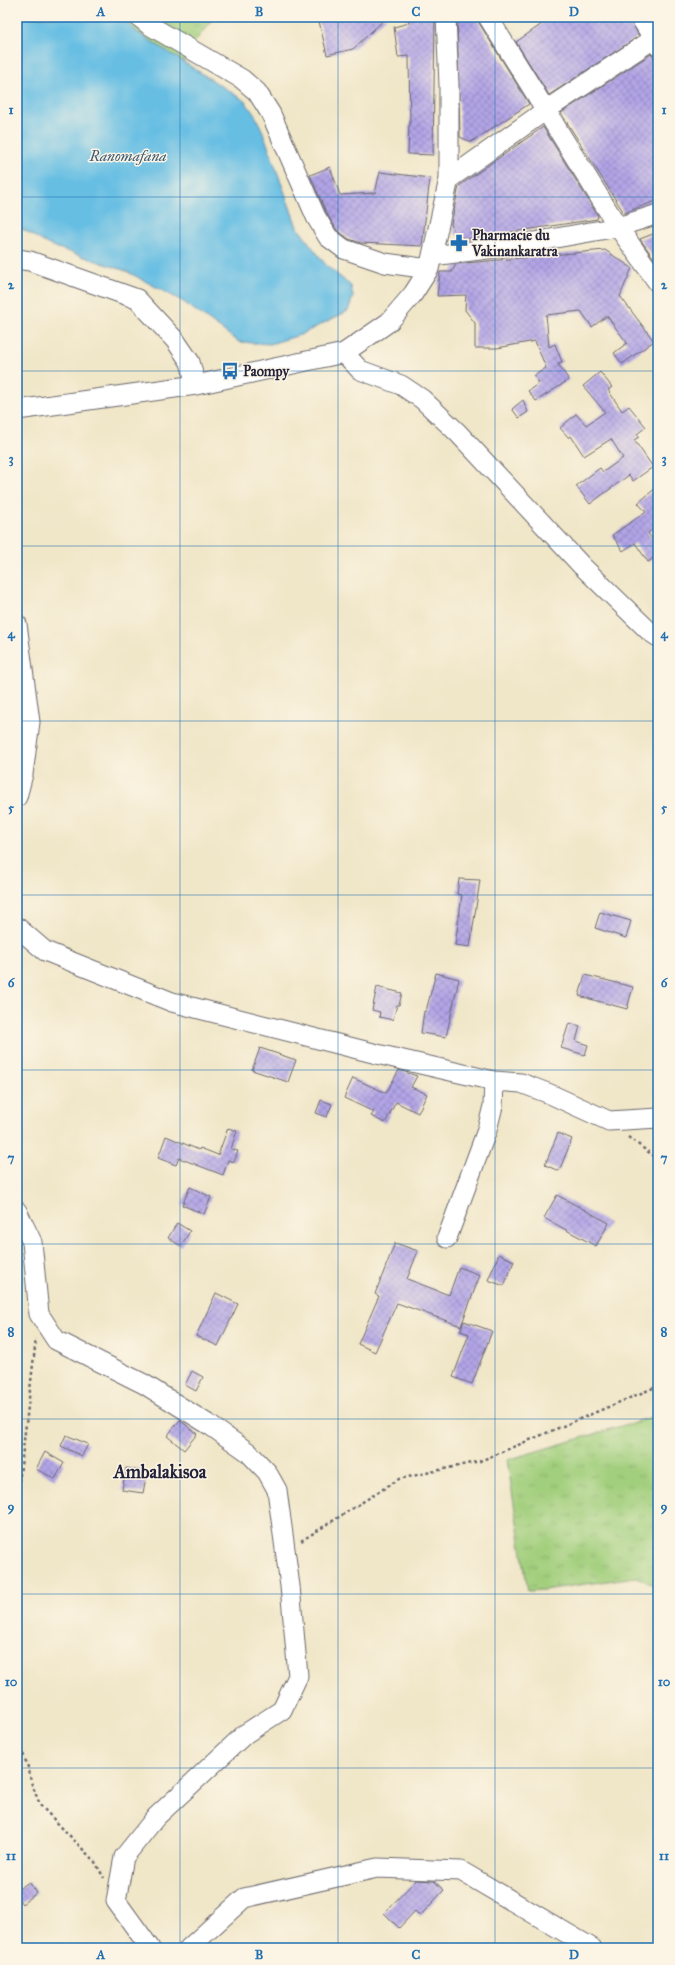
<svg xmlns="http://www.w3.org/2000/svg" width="675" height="1965" font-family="'IM FELL Great Primer',serif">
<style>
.grass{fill:url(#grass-tufts);stroke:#62785c}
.water{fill:#66bee3;stroke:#44708f}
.building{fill:url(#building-cross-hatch)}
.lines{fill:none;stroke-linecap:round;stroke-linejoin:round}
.minor-casing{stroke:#6a676c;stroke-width:21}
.path{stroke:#6a676c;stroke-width:2.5;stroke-dasharray:3 3;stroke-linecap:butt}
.minor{stroke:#fff;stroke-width:19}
.grid{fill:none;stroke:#1f6fb2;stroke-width:1;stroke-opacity:0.55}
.labels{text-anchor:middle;stroke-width:3;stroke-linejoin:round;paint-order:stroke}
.poi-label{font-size:14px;font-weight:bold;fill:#22223b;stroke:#fcf5e5;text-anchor:start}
.water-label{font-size:15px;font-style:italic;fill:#3a5976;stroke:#fcf5e5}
.district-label{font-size:18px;font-weight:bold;fill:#22223b;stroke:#fcf5e5}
.neatline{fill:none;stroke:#1f6fb2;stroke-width:1.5}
.grid-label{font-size:13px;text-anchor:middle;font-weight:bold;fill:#1f6fb2}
</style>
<defs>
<pattern id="grass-tufts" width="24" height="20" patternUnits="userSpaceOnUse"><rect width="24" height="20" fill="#a2cf7d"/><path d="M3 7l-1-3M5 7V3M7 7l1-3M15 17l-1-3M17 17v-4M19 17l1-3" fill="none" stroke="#8bb16d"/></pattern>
<pattern id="building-cross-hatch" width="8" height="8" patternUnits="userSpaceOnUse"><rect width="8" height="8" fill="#b2a5e7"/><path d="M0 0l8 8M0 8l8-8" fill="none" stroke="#9086bc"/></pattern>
</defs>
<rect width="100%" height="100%" fill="#fcf5e5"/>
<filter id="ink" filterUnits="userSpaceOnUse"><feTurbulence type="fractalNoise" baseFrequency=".025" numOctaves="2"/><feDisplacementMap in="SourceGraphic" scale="8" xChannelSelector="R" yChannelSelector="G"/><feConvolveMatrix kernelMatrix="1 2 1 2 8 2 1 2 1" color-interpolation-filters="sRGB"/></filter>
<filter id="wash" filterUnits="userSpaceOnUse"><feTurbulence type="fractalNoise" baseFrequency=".012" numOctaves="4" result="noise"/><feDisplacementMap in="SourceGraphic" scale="16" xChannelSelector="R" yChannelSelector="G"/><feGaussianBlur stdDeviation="0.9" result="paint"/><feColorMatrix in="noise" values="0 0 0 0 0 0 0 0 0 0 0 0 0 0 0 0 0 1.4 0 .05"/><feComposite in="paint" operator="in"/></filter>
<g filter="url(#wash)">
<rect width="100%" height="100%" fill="#f0e6c8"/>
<path class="grass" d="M120,17H214L189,49L184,62L138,33Z
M658,1415V1587L636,1577L543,1590L528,1591L507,1460Z"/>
<path class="water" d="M17,17H120L138,33L245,101L256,117L263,132L297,227L326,265L351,286L353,297L348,311L300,335L270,344L239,342L182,301L126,271L49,245L17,226Z"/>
<g id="blocks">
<path class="building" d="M318,17H387L353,49L327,55Z
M408,17H435L433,155L408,154L409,126H410L409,56L398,57L394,27L409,23Z
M457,17H477L479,23L529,104L471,142L460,137Z
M552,17H629L639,36L549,95L516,42Z
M651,54L658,64V200L624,213L561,113Z
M543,127L598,216L597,219L466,239L455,234L451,224L459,186Z
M330,167L340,195L375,193L380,172L430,178L422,246L361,243L349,239L336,229L326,212L310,175Z
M658,232V264L640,239Z
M605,250L632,268L620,296L654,341L622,364L614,353L627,343L607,316L592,327L581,311L546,315L549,347L555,344L562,362L558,364L569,380L536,401L528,391L539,383L534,376L546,368L535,341L497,348H475V323L465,310L466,295L437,296L440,272H452L456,264Z
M600,372L612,387L608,390L622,411L629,406L646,427L637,434L639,437L634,440L653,467L633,481L629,475L590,504L576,486L600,468L603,472L623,458L611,439L584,456L571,436L569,438L560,428L576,414L586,425L605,412L583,386Z
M523,400L528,412L519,418L512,409Z
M658,486V526L657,525L648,533L658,548V555L648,562L635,543L623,551L612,535L646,512L638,503Z
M459,879L480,880L470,947L455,945L462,895L457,894Z
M600,912L631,921L626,938L595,928Z
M436,973L459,979L446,1037L421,1033L424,1011H426Z
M585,975L633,987L627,1009L579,996Z
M377,987L402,993L399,1005H397L393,1020L379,1017L380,1012L372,1010Z
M569,1023L580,1026L576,1041L588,1045L585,1055L561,1048Z
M260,1048L296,1060L288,1082L252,1070Z
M399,1070L417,1076L411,1087L427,1094L418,1113L396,1102L385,1123L371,1116L374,1112L344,1098L353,1078L386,1093Z
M321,1100L332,1104L327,1117L316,1113Z
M228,1128L237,1131L231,1149L238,1151L234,1162L228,1160L223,1175L179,1158L176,1165L158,1158L166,1136L199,1150L200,1148L218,1155Z
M558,1133L572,1139L559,1171L545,1165Z
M190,1187L211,1197L204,1214L182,1205Z
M557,1195L609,1223L596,1246L544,1218Z
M177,1223L190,1231L181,1246L168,1238Z
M395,1243L418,1251L407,1279L449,1295L459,1267L480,1275L461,1326L397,1303L375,1352L358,1344L379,1296L375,1294Z
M499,1254L514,1261L504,1286L488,1280Z
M216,1293L238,1304L218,1346L196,1336Z
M464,1321L492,1331L472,1384L453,1377L469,1334L460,1331Z
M192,1371L203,1377L196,1391L185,1385Z
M180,1420L197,1434L184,1450L167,1436Z
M66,1435L88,1444L82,1456L61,1446Z
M45,1452L64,1463L55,1479L36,1469Z
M126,1468L147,1472L143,1493L122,1490Z
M416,1880L434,1881L444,1890L420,1916L415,1911L399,1928L384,1913Z
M29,1882L37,1893L22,1904L17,1897V1890Z"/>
</g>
</g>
<g filter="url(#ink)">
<use href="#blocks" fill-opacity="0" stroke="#6a676c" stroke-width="1"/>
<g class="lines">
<g class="minor-casing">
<path id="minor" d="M139,17L149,25L242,79L257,92L271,114L316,217L328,237L344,249L385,263L429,269
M488,17L618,227L658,283
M640,17L658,46
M449,179L546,110L658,36
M432,256L511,246L618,227L658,214
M17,259L30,261L137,299L175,340L190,362L196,385
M344,353L360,370L401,385L422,399L458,433L582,566L649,631L658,637
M17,410L196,385L344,353L389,322L413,294L429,269L449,179V85L446,17
M17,624L30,722L23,774L17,797
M17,927L45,951L172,1002L377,1054L494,1081L521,1083L550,1094L609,1121L658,1118
M17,1211L32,1242L39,1314L56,1340L144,1384L211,1426L248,1452L267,1472L277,1490L290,1586L298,1676L282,1710L245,1734L156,1817L124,1857L116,1901L150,1948
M447,1238L487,1130L493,1106L494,1081
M189,1948L244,1898L377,1868L461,1871L592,1948"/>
</g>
<path class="path" d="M628,1137L658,1159
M17,1500L36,1339
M301,1541L399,1479L480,1461L658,1386
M17,1737L29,1770L31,1782L40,1805L95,1862L104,1878"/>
<use href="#minor" class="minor"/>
</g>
</g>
<path class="grid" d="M180,17V1948M338,17V1948M495,17V1948M17,197H658M17,371H658M17,546H658M17,721H658M17,895H658M17,1070H658M17,1244H658M17,1419H658M17,1594H658M17,1768H658"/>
<defs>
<g id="pharmacy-bare" transform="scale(1.38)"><path d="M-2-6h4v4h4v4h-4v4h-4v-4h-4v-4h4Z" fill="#1f6fb2" stroke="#fcf5e5" stroke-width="2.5" paint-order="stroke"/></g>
<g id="bus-bare" transform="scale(1.38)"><path d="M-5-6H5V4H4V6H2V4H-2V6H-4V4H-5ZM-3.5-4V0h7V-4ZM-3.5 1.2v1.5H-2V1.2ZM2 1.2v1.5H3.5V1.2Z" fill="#1f6fb2" stroke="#fcf5e5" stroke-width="2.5" paint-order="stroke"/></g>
</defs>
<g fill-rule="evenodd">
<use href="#pharmacy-bare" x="459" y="243"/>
<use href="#bus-bare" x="230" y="371"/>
</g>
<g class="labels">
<g class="poi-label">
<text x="472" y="240">Pharmacie du<tspan x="472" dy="16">Vakinankaratra</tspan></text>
<text x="243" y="376">Paompy</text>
</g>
<g class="water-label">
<text x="128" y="161">Ranomafana</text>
</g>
<g class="district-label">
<text x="160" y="1478">Ambalakisoa</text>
</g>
</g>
<rect width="675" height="1965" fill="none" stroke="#fcf5e5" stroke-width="44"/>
<rect x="22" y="22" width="631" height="1921" class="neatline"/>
<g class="grid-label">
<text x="101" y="16">A</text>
<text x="259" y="16">B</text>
<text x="416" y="16">C</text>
<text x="574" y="16">D</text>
<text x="11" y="114">1</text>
<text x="664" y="114">1</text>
<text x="11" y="289">2</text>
<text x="664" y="289">2</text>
<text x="11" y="463">3</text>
<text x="664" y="463">3</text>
<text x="11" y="638">4</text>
<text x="664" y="638">4</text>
<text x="11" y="812">5</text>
<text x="664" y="812">5</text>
<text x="11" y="987">6</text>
<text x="664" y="987">6</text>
<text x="11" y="1162">7</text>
<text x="664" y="1162">7</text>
<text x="11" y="1336">8</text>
<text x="664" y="1336">8</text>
<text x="11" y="1511">9</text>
<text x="664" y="1511">9</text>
<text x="11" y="1686">10</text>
<text x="664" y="1686">10</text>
<text x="11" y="1860">11</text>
<text x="664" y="1860">11</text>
<text x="101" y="1959">A</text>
<text x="259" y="1959">B</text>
<text x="416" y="1959">C</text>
<text x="574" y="1959">D</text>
</g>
</svg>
